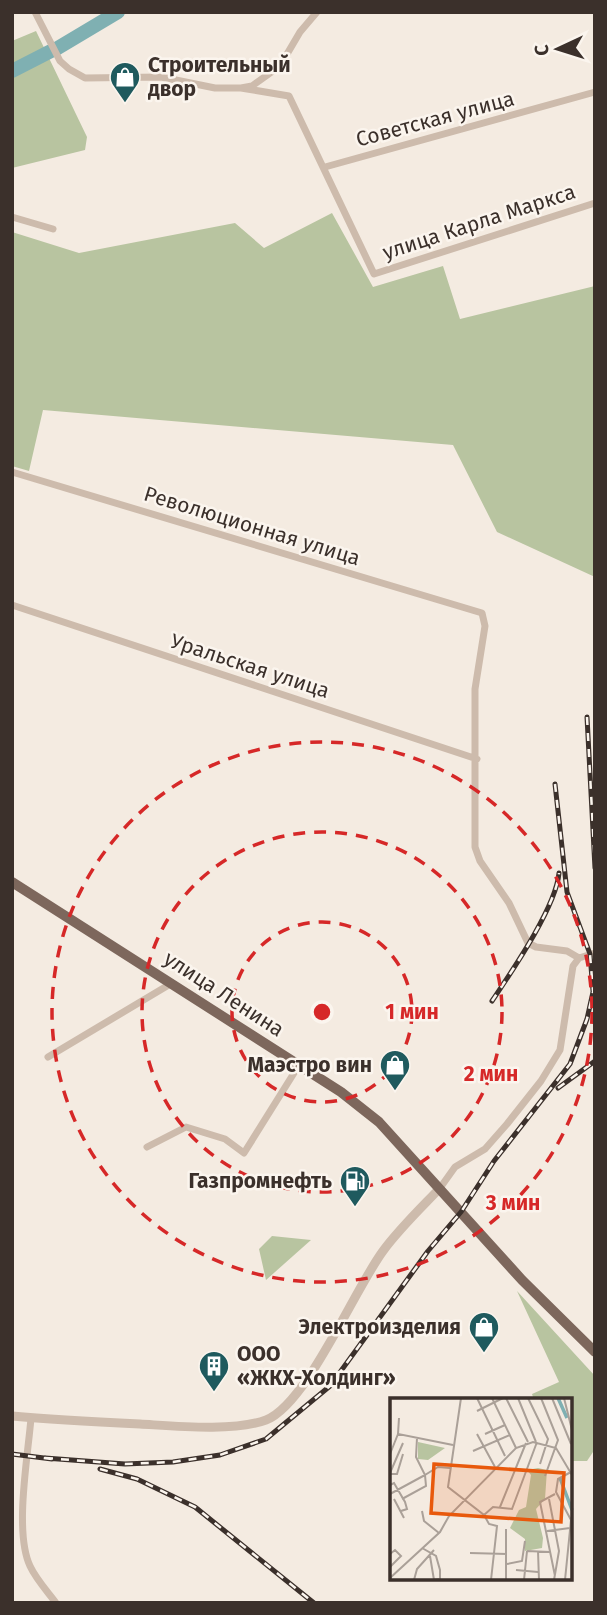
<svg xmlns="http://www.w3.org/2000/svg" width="607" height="1615" font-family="'Fira Sans',sans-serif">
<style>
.green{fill:#b8c4a0}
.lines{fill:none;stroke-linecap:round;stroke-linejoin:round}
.river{stroke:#7fb0b2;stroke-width:14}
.minor{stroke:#cdbbac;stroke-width:7}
.tertiary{stroke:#cdbbac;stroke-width:9}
.primary{stroke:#7d675c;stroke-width:10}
.rail-casing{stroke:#3b302b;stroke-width:5}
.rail{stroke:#fbf5ee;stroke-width:2.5;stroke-dasharray:8;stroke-linecap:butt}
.ring{fill:none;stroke:#d62828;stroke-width:3.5;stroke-dasharray:12 9}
.labels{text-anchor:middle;stroke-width:5;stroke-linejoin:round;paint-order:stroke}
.poi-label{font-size:21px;font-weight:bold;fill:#3b302b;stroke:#fbf5ee;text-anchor:end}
.street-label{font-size:21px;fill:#3b302b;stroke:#fbf5ee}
.inset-river{fill:none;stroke:#7fb0b2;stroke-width:3.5}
.inset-road{fill:none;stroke:#aaa098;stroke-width:2}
.view{fill:#e8590c;fill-opacity:0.15;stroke:#e8590c;stroke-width:3.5}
.inset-edge{fill:none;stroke:#3b302b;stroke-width:3.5}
.centre{fill:#d62828;stroke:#fbf5ee;stroke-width:3.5}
.ring-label{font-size:21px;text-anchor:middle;font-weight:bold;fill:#d62828;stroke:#fbf5ee;stroke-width:5;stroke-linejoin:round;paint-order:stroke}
</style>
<rect width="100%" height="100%" fill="#f4ebe1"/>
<path class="green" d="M36,31L87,137L85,150L12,168V41Z
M332,213L373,287L443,266L460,319L595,286V577L497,532L453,445L43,410L29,471L12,466V232L79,253L235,223L264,248Z
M272,1236L311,1240L266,1280L259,1249Z
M517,1291L595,1376V1449L587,1461H570V1400H528L533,1397L532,1394L559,1382Z"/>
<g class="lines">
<path class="river" d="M56,49L118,12
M12,71L53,50"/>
<path class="minor" d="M35,12L60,61L69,69L85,78L161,77L215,88H241L252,86L280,66L300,32L317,12
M241,88L289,96L374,274L595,203
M325,167L595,92
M12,217L53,229
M12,472L482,613L485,626L475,689V847L480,861L509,903L528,943L536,947L567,951L579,958
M12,605L477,759
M48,1057L172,983
M147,1147L186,1127L225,1139L244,1153L299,1065
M440,1188L455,1167L485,1149L507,1124L541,1081L560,1050L573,966L579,958L595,953
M31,1418C28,1456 14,1532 30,1566C36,1579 47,1591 56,1603"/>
<path class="tertiary" d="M12,1416C55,1420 97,1422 140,1424C174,1426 234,1432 266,1420C307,1404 354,1290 383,1251C399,1229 421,1208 440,1188"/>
<path class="primary" d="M12,882L341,1092L379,1122L522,1280L595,1352"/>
<g class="rail-casing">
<path id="rail" d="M587,717L595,868
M555,784L567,892L590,954L593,991
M492,1001C512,971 556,907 559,873
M558,1088L595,1061
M12,1454L52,1459
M45,1458L125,1464L173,1462L220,1455L266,1439L330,1386L428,1251L461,1212L494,1161L570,1064L587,1019L595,983
M100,1469L137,1479L195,1507L314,1603"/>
</g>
<use href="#rail" class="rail"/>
</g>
<g class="ring">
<circle cx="322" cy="1012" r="90"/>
<circle cx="322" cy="1012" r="180"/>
<circle cx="322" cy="1012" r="270"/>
</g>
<defs>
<g id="shop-pin" transform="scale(1.575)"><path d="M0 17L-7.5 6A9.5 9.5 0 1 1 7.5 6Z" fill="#1f5a5e" stroke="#fbf5ee"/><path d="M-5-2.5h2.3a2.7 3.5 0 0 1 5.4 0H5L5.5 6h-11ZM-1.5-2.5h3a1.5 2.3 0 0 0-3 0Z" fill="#fff"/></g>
<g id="fuel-pin" transform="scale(1.575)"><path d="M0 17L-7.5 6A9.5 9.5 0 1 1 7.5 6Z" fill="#1f5a5e" stroke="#fbf5ee"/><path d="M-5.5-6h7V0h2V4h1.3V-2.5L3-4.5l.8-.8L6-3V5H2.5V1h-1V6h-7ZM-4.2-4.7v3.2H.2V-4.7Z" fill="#fff"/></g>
<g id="building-pin" transform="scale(1.575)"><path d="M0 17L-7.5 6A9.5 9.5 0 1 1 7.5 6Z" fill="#1f5a5e" stroke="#fbf5ee"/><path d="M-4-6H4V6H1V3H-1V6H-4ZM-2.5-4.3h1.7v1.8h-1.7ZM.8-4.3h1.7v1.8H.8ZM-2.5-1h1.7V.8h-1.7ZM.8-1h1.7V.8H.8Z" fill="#fff"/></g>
</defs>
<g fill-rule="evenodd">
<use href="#shop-pin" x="125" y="77"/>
<use href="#shop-pin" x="395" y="1065"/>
<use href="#fuel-pin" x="355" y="1181"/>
<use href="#shop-pin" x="484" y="1327"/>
<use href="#building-pin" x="214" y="1366"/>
</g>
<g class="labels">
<g class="poi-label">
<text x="148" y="72" text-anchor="start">Строительный<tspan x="148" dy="24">двор</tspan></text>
<text x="372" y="1072">Маэстро вин</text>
<text x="332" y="1188">Газпромнефть</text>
<text x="461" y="1334">Электроизделия</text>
<text x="237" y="1361" text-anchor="start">ООО<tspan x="237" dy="24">«ЖКХ-Холдинг»</tspan></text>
</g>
<g class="street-label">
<text transform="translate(435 119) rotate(-15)" y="7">Советская улица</text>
<text transform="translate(479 222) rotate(-18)" y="7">улица Карла Маркса</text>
<text transform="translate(252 526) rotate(17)" y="7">Революционная улица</text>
<text transform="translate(250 666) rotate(18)" y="7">Уральская улица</text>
<text transform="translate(224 994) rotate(33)" y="7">улица Ленина</text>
</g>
</g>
<g transform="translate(390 1398)">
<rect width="182" height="182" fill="#f4ebe1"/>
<path d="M28,44L55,50L38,62L28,61ZM148,70L157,72L155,101L146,111L153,140L152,150L135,153V141L120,130L129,112L136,109L141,77L137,72Z" fill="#b8c4a0"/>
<path class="inset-river" d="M168,0L177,20M170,80L182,112"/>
<path class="inset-road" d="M71,0L58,89L94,117L99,126L107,128L101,182M87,0L115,58M102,0L126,50M116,0L138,44M128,0L146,44M138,0L158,41L150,66M151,0L168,42L155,78M162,0L181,46M174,0L182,32M87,13L113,0M9,20L8,36L63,47M87,36L105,69M95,36L115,27M83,53L120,37M0,56L8,36M0,75L13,45M0,76H7L13,56M0,87L4,85L15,104L17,111L11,113M0,96L35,77L26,59L27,40M4,101L14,120M12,101L36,88L35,77L48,69L60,70M159,101L169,153L164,182M110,109L136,45M32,113L34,123L49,135M94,117L103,109L122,111L147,44M157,133L180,130M32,150L46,158L50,172V181L42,182M137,153L160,154M148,153L149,182M80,155L117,156M0,156L5,152L11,158L0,169M40,158L44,182M117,166L132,163L135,143M126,172L148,174M165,178L150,104L165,96M0,180L50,134L59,118L126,50L143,44L166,50L182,77M24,182L27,171L44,152M116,182V131M134,182L137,153M175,182L181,122L166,94L168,81L181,74"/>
<path class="view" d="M44,66L174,75L171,124L41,115Z"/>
<rect width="182" height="182" class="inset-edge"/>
</g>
<circle cx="322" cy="1012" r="10" class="centre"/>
<g class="ring-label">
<text x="412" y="1019">1 мин</text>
<text x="491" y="1081">2 мин</text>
<text x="513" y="1210">3 мин</text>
</g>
<rect width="607" height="1615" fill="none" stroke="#3b302b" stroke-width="28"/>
<g transform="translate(558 49) rotate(266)" stroke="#fbf5ee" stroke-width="5" paint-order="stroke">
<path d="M0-5L12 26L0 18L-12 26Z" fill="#3b302b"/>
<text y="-10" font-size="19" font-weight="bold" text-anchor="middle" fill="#3b302b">С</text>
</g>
</svg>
